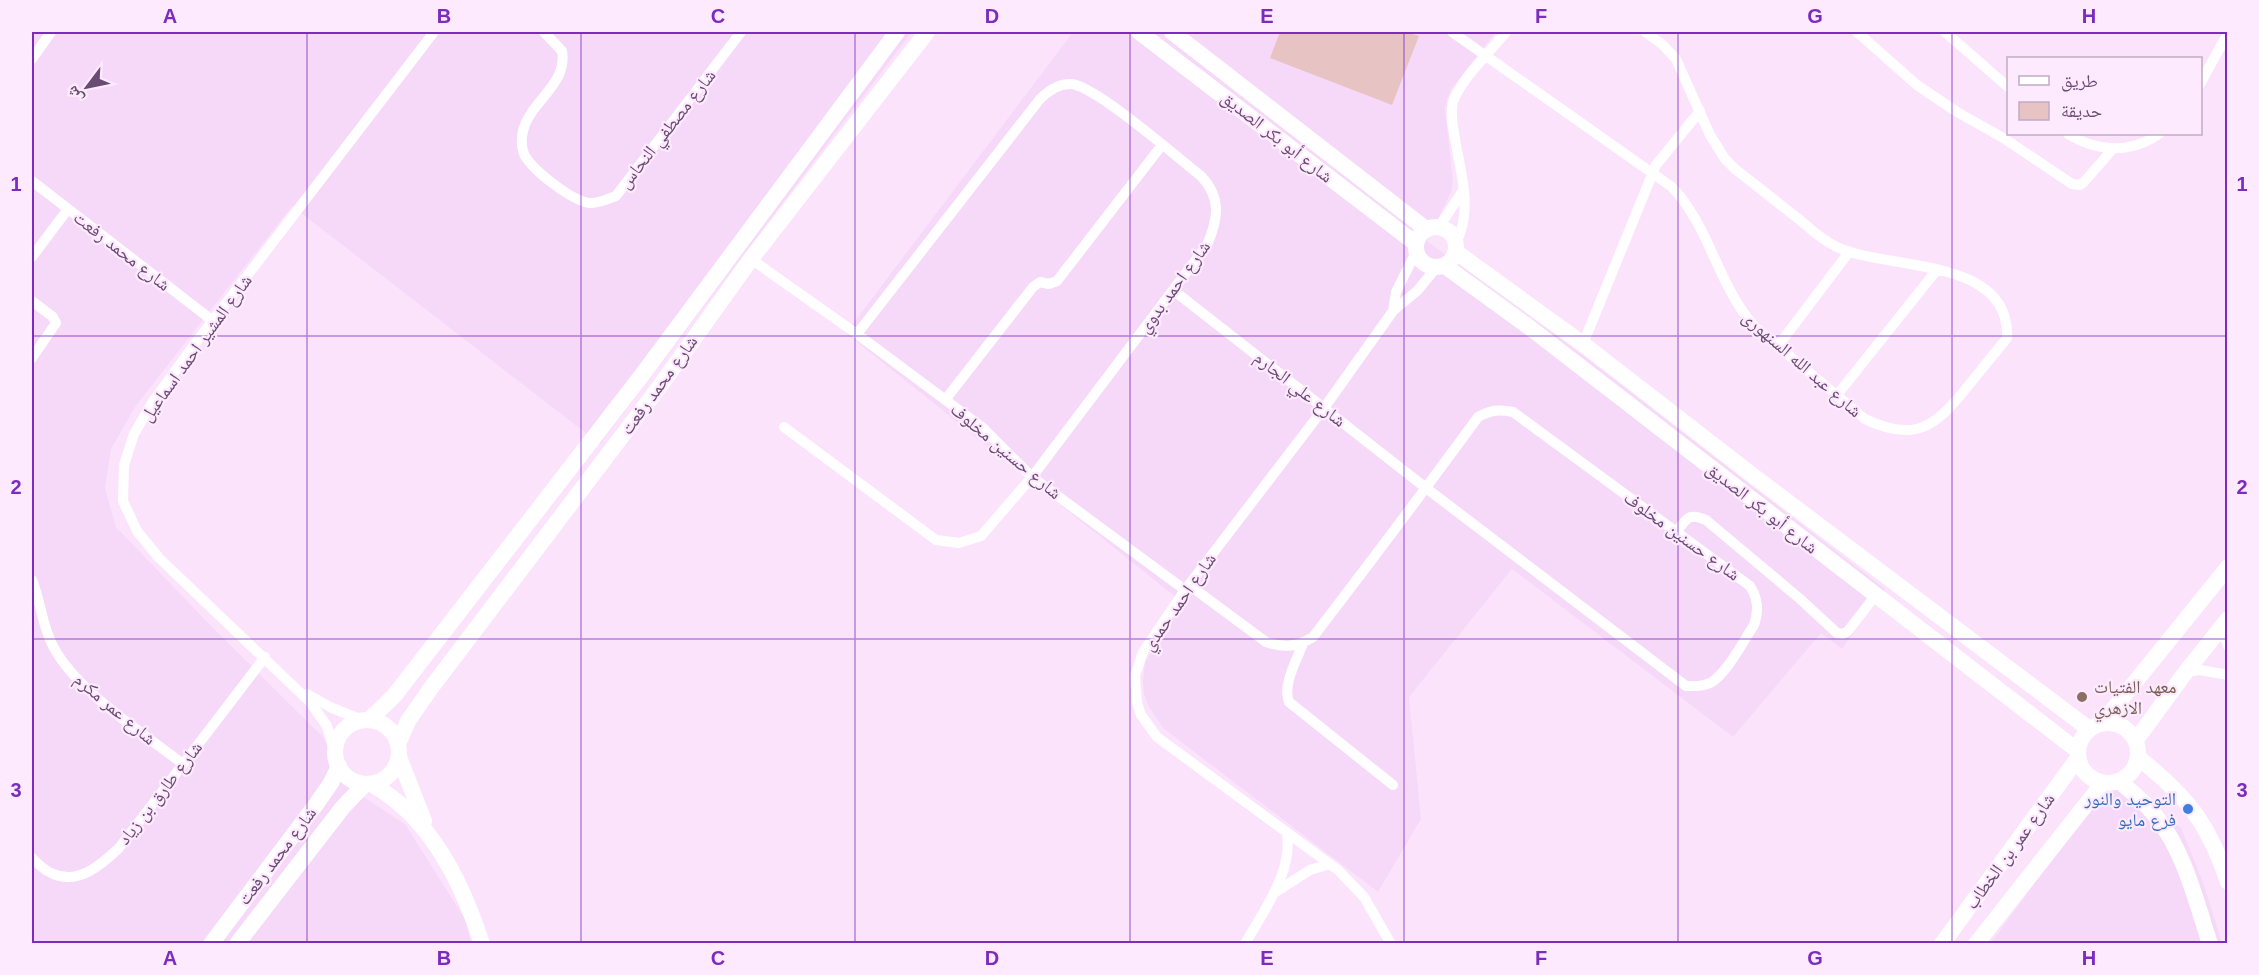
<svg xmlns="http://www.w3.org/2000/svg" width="2259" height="975" font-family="Helvetica,'Noto Naskh Arabic',sans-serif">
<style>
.residential{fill:#f6d9f8}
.green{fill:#e8c3c4}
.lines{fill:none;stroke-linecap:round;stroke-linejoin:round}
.street{stroke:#fff;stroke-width:10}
.secondary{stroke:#fff;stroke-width:16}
.grid{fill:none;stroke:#7b2cbf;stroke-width:1.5;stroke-opacity:0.55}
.education-dot{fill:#8d6e63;stroke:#feeafe;stroke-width:2}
.shop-dot{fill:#3f7fe0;stroke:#feeafe;stroke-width:2}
.labels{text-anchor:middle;stroke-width:4.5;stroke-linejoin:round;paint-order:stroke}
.street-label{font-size:18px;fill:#694b73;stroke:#feeafe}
.education-label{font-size:18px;fill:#785e54;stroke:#feeafe;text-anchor:start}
.shop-label{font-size:18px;fill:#366cbe;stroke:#feeafe;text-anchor:end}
.neatline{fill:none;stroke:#7b2cbf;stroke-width:2}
.grid-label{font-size:20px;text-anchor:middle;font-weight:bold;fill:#7b2cbf}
</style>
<rect width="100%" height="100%" fill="#fbe4fb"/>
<path class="residential" d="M32,32H912L600,444L292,206L135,407L111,449L105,488L116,527L213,628L324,738L342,783L405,824L465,919L471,943H32Z
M1073,32H1496L1451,89L1447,99L1445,109L1453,182L1451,192L1427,241L1585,357L1885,589L1842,649L1821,633L1733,737L1512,569L1409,697L1421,819L1378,892L1163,728L1149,707L1144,694L1143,682L1145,662L1183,603L846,333Z
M2115,774L2181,828L2203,882L2222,943L1990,944Z"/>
<path class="green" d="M1280,32H1406L1419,36L1392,105L1270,58Z"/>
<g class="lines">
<path class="street" d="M544,32L562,51C568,85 530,101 523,131C521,139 521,146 524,154C532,170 571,200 589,203C598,204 608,199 616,196L741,32
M1452,32L1672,187C1710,227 1718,286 1755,327L1865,419C1916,444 1937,425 1968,386C1981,370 1994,354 2007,338C2011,256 1888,271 1837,247C1823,241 1812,230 1800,220C1778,203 1757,186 1735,169L1725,159L1710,135L1676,59L1662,44L1645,32
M1857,32L1917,85L1957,112L2005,139L2072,184L2080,185L2084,182L2112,150
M1945,32L2008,87
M32,59L51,32
M2200,84L2228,33
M2068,134C2097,152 2130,154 2159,134
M32,181L213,321
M1439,227L1464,189
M1456,243C1473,210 1461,174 1455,139C1453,127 1450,114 1453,102C1459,82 1492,49 1506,32
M32,257L68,209
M751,259L857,334L983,428L1032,477L1185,590
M1173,290L1426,488L1686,686C1694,686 1702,687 1710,683C1726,675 1744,640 1754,625C1759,610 1758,599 1750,586L1513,412C1499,409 1491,410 1478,417C1424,491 1369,564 1313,637C1297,647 1284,648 1266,642L1189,585
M32,301L53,317L56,323L32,358
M1393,311L1396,292L1416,252
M1583,344L1656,165L1700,111
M1778,346L1849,252
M1837,395L1936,271
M945,400L1033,287L1040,282L1049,284L1057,281L1162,145
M784,427L936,540L959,543L981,536L1032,477L1207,245C1218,220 1222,198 1201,176C1177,157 1098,88 1072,84C1059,83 1049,90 1040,99L857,334
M1676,532C1687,519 1688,512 1706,520L1799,598L1837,633L1843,634L1848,631L1875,596
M32,580C41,602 42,626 53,646C76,691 143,733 183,764
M2221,627L2228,646
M1303,643C1297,660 1282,685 1289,702L1393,785
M2185,672L2200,670L2228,675
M307,694L330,707L362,720
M335,753L327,726L310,702L159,558L137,531L123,501L124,465L134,434L152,403L194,345L434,32
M32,858C37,863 44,870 51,873C78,886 101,865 119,848L265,657
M1274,893L1310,870L1330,864
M1245,944C1264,910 1293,872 1287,833
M1391,944L1364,897L1338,870L1157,737L1141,715L1137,703L1135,676L1143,652L1185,590L1324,408L1393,311L1417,291L1436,268"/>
<path class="secondary" d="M1139,32L1415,243
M1172,32L1426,229
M1416 247a20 20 0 1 1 40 0a20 20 0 1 1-40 0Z
M1456,252L1583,344L1756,478L2089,729
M1445,266L1529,327L2078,751
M369,720L394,696L642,375L897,32
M335 752a32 32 0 1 1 64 0a32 32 0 1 1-64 0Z
M2078 753a30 30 0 1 1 60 0a30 30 0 1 1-60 0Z
M2102,723L2228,567
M2136,740L2185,673L2228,619
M398,744L408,721L431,688L660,386L751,259L927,32
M399,757L424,821
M2139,758C2187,797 2208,822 2228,882
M2119,781C2127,788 2136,795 2144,803C2182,840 2194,895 2210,944
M371,784C430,816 462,882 482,944
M211,944L315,806L331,783L339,766
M237,944L343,807L365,784
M1942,944L2078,758
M1976,944L2103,783"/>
</g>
<path class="grid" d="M307,32V944M581,32V944M855,32V944M1130,32V944M1404,32V944M1678,32V944M1952,32V944M32,336H2228M32,639H2228"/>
<circle class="education-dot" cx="2082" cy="697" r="6"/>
<circle class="shop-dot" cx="2188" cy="809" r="6"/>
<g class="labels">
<g class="street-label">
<text transform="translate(667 129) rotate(-52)" y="6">شارع مصطفي النحاس</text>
<text transform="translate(1277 137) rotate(38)" y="6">شارع أبو بكر الصديق</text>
<text transform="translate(122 251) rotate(38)" y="6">شارع محمد رفعت</text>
<text transform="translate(1174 287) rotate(-54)" y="6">شارع احمد بدوي</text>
<text transform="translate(196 348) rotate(-54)" y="6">شارع المشير احمد اسماعيل</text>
<text transform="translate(1802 364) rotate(41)" y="6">شارع عبد الله السنهورى</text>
<text transform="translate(659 385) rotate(-54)" y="6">شارع محمد رفعت</text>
<text transform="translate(1300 389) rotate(38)" y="6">شارع علي الجارم</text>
<text transform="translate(1006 451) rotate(40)" y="6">شارع حسنين مخلوف</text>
<text transform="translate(1762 508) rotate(38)" y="6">شارع أبو بكر الصديق</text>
<text transform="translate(1682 536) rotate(36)" y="6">شارع حسنين مخلوف</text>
<text transform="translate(1179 602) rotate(-55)" y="6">شارع احمد حمدي</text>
<text transform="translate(115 709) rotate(40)" y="6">شارع عمر مكرم</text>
<text transform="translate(160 793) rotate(-52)" y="6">شارع طارق بن زياد</text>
<text transform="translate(2010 851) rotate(-54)" y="6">شارع عمر بن الخطاب</text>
<text transform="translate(277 856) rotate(-53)" y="6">شارع محمد رفعت</text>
</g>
<g class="education-label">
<text x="2094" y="693">معهد الفتيات<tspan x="2094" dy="21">الازهري</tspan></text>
</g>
<g class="shop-label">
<text x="2176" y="805">التوحيد والنور<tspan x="2176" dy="21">فرع مايو</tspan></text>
</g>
</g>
<rect width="2259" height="975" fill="none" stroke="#feeafe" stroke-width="66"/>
<rect x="2007" y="57" width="195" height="78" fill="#feeafe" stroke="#c2aac6" stroke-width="1.5"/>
<rect x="2019" y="76" width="30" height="9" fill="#ffffff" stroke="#c2aac6" stroke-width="1.5"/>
<text x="2061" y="87" font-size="18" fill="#694b73">طريق</text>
<rect x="2019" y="102" width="30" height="18" fill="#e8c3c4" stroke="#c2aac6" stroke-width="1.5"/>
<text x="2061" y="117" font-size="18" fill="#694b73">حديقة</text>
<g transform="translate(87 87) rotate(238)" stroke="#feeafe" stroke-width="4.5" paint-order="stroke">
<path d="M0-4.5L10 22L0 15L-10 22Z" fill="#694b73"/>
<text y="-9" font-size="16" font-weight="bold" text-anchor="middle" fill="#694b73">ش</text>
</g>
<rect x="33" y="33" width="2193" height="909" class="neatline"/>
<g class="grid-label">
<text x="170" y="23">A</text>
<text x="444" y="23">B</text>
<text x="718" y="23">C</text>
<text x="992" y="23">D</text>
<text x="1267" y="23">E</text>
<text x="1541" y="23">F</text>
<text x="1815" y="23">G</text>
<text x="2089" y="23">H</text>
<text x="16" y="191">1</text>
<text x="2242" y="191">1</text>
<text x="16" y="494">2</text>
<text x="2242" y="494">2</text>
<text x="16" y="797">3</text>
<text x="2242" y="797">3</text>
<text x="170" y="965">A</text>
<text x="444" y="965">B</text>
<text x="718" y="965">C</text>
<text x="992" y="965">D</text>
<text x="1267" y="965">E</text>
<text x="1541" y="965">F</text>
<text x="1815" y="965">G</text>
<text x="2089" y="965">H</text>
</g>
</svg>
